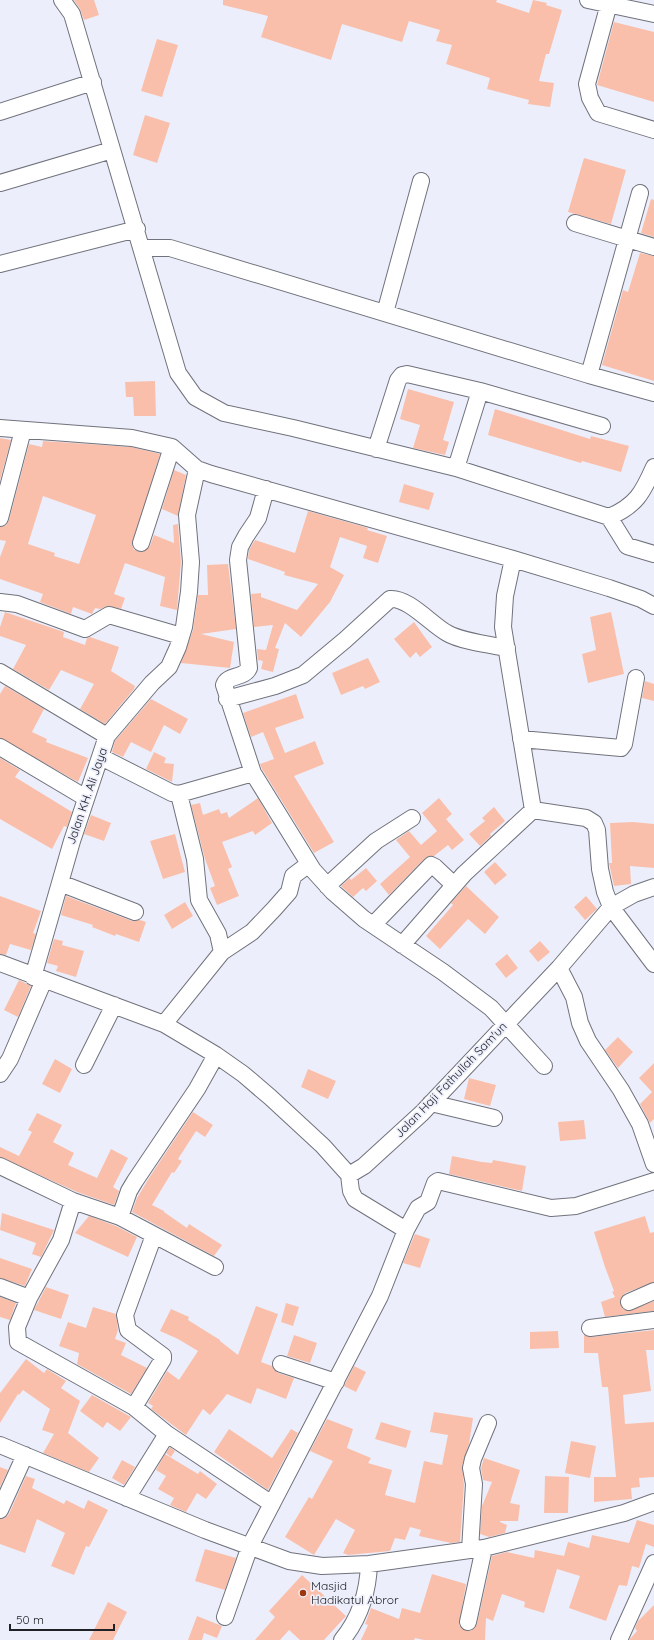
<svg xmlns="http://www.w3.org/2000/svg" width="654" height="1640" font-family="Quicksand,sans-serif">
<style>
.building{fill:#fabfab;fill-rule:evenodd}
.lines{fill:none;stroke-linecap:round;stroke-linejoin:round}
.minor-casing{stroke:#70727c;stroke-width:18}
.minor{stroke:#fff;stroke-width:16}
.poi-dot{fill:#9d380b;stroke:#eceffb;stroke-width:1.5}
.labels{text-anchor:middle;stroke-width:3.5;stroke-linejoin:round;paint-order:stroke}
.street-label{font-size:12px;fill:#202125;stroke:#eceffb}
.poi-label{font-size:12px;fill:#202125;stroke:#eceffb;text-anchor:start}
</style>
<rect width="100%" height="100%" fill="#eceffb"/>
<path class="building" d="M74,0H94L99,15L84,20L80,9Z
M223,0H497L496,2L529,13L533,0L547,3L546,5L562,10L549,54H546L539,81L554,83L550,107L528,104L529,100L487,89L490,78L446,64L452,45L436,41L440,30L409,21L402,42L342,24L331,60L261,37L268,16L223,5Z
M614,22L654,32V102L597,85Z
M157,39L178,45L162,97L141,91Z
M145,115L170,123L157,163L133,155Z
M584,158L626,170L611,224L568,212Z
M651,199L654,200V237L641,233Z
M640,253L654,256V381L602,365L623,290L628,292Z
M155,381L156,416H134L133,397H126L125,382Z
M408,389L454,402L443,440L449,442L445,455L413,448L420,425L400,419Z
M495,409L590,439L591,436L629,446L621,472L582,461L581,463L488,435Z
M0,438L11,440L0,480Z
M43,441L131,447L160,454L132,545L134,550L143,552L150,546L154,535L174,543L173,525L178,524L181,562L177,610L160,606L165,577L125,563L114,594L125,598L121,609L108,606L100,609L95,608L92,614L73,607L71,614L40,602L43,594L0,579V557L6,541L0,540V527L6,525L9,520L29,444L42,447ZM43,496L96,515L79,564L54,556L55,553L28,544Z
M174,470L186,475L178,516L162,509Z
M404,484L434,493L429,510L399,502Z
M308,511L368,528L367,530L387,536L378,563L363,558L367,546L340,537L330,567L344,575L330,602L301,637L285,623L275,648L279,649L273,672L261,669L263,661L258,660L257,649L266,650L273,625L254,627L251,594L261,593V597L297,610L318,584L284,575L285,572L248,559L249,550L255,540L295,553Z
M228,564L236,629L201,634L234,642L230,668L181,663L193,630L198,595H208L207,565Z
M5,612L64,632L63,637L85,645L87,638L90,637L119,647L111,671L135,686L134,689L105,724L80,709L94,684L61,670L49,690L13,669L26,645L0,636V627Z
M611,612L624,674L588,683L582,654L596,650L590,617Z
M414,622L432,647L420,657L416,652L410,658L394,639Z
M368,658L380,682L365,689L363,686L341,695L332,673Z
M645,681L654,684V701L642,698Z
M5,686L44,709L32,732L47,739L46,742L88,758L78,782L0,738V694Z
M296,694L304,718L275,728L285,753L315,741L324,764L294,776L334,842L314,853L262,769L260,764L274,759L263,732L251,737L243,713Z
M151,699L188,719L180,734L164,725L151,752L131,742L123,757L112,752L115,741Z
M154,752L166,758L164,763L174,764L172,782L146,769Z
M0,758L20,770L15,777L72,812L67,827L64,826L52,849L0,819Z
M258,798L272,823L255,835L253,831L222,842L232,867L228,869L239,896L217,905L210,888L215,886L205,859L191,805L200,803L203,815L219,809L221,814L227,812L229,818Z
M439,798L452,814L446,819L464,840L452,850L448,845L434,856H429L425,858L389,895L380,884L410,857L396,840L409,831L421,845L437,831L422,813Z
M494,807L505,821L490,834L491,836L480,846L469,834L485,821L482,818Z
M91,815L111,823L104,841L84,834Z
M633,822L654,824V868L630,866L631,884L614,886L609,863H612L610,823Z
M175,834L185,872L163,879L150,841Z
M495,862L507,875L495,885L484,872Z
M366,868L377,881L366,891L363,888L353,897L341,886L350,878L351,880Z
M466,886L499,917L485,934L468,919L440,949L426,936L453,905L451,903Z
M0,896L41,911L33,933L36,934L31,950L10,944L6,955L0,954Z
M66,896L132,921L140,920L146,922L139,942L116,934L115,936L92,927L93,925L61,915Z
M586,896L597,909L585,920L574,907Z
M185,902L193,916L172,929L164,915Z
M54,939L63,941L62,945L84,951L76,977L56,971L58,966L47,963Z
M540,941L550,952L538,962L529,951Z
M507,954L518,968L506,978L495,964Z
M19,980L31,986L18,1017L4,1010Z
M618,1037L633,1052L618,1068L605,1050Z
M55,1059L72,1069L60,1093L42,1084Z
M654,1063V1119L650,1123L640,1104L652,1092L639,1078Z
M308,1069L336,1081L328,1099L301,1087Z
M469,1078L496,1085L490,1106L464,1099Z
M193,1112L213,1125L205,1137L196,1131L178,1159L182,1161L174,1173L172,1172L152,1205L164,1211V1212L187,1228L189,1224L222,1245L214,1256L132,1212L137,1198L149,1178Z
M37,1113L62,1125L53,1142L74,1153L68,1165L97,1178L111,1149L128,1158L113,1187L119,1191L114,1205L77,1192L0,1157V1147L19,1156L32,1132L28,1130Z
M584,1120L586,1139L560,1141L558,1122Z
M452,1156L482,1162L492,1163L493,1160L526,1166L522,1191L449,1174Z
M2,1213L54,1230L41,1257L32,1254L36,1243L0,1230Z
M89,1216L116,1226L137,1237L128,1257L75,1233Z
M645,1216L650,1233L654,1232V1282L625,1293L620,1301L623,1309L628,1311L654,1301V1311L605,1317L601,1302L615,1297L612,1292L614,1291L605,1267L594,1232Z
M415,1234L430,1239L420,1268L403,1263Z
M0,1258L32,1269L25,1286L0,1278Z
M46,1287L69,1295L61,1319L34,1310Z
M0,1297L16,1303L10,1320L0,1317Z
M286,1303L299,1307L293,1326L281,1322Z
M256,1306L278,1314L261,1362L272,1366L278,1373L294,1378L286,1399L257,1388L251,1404L227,1394L210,1415L203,1409L186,1435L151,1409L153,1406L148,1403L167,1371L179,1380L198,1351L178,1339L160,1331L171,1309L189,1317L188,1320L220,1340V1341L238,1355Z
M93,1307L116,1314L118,1330L115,1339L126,1343L121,1355L147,1368L131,1394L77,1364L79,1353L59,1346L68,1322L86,1328Z
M654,1330V1350H646L651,1391L623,1395L625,1424L654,1422V1477L639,1478L640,1487L631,1488L632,1499L594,1502V1477H616L608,1387H602L598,1353H584V1335L591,1337Z
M558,1331L559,1348L530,1349V1332Z
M294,1335L317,1343L310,1363L287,1356Z
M26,1359L44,1373L47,1369L66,1381L61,1388L80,1401L68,1433L99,1458L89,1472L43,1453L54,1434L42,1430L50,1409L23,1390L19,1395L18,1394L0,1423V1393Z
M354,1366L366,1372L356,1392L344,1386Z
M92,1395L131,1417L120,1431L107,1422L103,1428L80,1411Z
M434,1412L473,1418L469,1444L462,1466L464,1485L460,1542L451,1543L419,1536L421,1530L410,1527L405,1540L395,1538L390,1551L348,1555L343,1553L355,1530L336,1519L314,1555L285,1537L309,1497L312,1499L333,1461L310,1451L327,1419L353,1429L347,1448L371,1458L368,1463L392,1470L385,1495L415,1503L424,1461L442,1465L448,1435L430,1432Z
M381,1422L411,1431L406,1448L375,1439Z
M229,1429L272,1458L291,1429L298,1433L268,1490L214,1452Z
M571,1441L596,1446L590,1478L565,1473Z
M170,1447L175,1451L171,1457L166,1453Z
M165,1454L198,1474L200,1471L217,1484L206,1499L197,1493L186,1512L170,1505L174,1498L158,1489L166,1476L156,1470Z
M484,1458L520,1470L510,1503L520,1505L518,1521H500V1522L507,1525L505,1533L489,1537L480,1534L482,1506L492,1482L483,1480L481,1468Z
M122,1460L135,1467L124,1485L112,1478Z
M0,1467L8,1470L0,1487Z
M26,1476L35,1479L32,1488L64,1504L66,1500L84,1509L88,1500L108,1510L89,1547L86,1546L74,1575L51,1566L65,1533L37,1519L25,1553L0,1544V1519L5,1518L9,1514Z
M545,1476L569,1477L568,1513H544Z
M637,1520L654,1525V1547L646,1544L639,1568L632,1566L627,1586L619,1585L606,1621L569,1608L580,1576L557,1569L544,1613L524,1607L525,1602L502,1594L493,1621L486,1618L485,1640H424L415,1638L414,1640H361L368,1625L365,1624L371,1608L399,1619L402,1608L420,1613L432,1574L466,1584L459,1625L462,1629L471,1631L477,1624L492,1556L507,1552L534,1558L535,1550L564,1556L568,1542L589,1548L592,1535L629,1543Z
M205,1549L236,1558L225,1590L195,1581Z
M302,1575L346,1616L324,1640H300L289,1630L280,1640H255L275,1617L269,1611Z
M108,1602L127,1612L113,1640H89Z
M654,1605V1640H629L637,1631L635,1628L638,1621Z
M197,1616L222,1626L217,1638L204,1633L202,1640H188Z"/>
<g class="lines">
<g class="minor-casing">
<path id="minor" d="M62,0L72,14L178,373L195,397L224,413L293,428L456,468
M588,0L654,14
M610,0L587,84L590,98L598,113L654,130
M0,112L93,82
M0,183L112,150
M575,223L654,247
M143,248H170L589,375L654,393
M0,264L137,229
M385,313L421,181
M589,375L640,193
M602,426L480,391L456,468L609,517C636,506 643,492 654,467
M0,428L132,438L172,447L197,469L211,474L513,559L609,588L641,599L654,606
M376,449L398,380L402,375L407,374L480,391
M266,489L258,518L246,536L240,547L238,560L249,668C244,679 228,674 224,685L253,773L313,870L333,892L364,919L443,972L491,1008L544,1066
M609,517L627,546L654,554
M0,518L23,430
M141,543L172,447
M0,602L17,604L85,629L109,615L181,636
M0,672L107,736L72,841L33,977
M227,699L275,686L303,675L345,640L390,599C408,597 432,625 447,633C460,641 491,645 507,648
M107,736L152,683L169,667L178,647L184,627L189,592L191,562L187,515L197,469
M521,739L621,748L624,744L636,678
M0,747L86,798
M101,757L172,793L179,794L253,773
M179,794L195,859L199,900L218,934L222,952
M533,810L586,818L594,823L597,830L600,869L605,892L611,907L654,964
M60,883L135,912
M327,886L376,841L412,818
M373,925L431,865L435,867L454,885
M402,945L464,874L533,810L503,627L505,596L513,559
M0,963L164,1024L216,1055L243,1074L270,1097L323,1146L349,1175L364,1166L422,1113L559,968L611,907L634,894L654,887
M559,968L574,997L580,1023L588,1041L621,1090L640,1124L654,1164
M164,1024L222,952L252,932L274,909L289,892L293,876L309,864
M84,1065L114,1005
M0,1074L10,1059L44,980
M431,1103L494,1118
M0,1166L73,1201L120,1217L215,1267
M73,1201L61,1240L29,1298L17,1327L18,1342L134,1407L167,1434L272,1504
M120,1217L129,1191L135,1181L197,1089L216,1055
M406,1230L418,1208L428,1202L435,1183L438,1181L551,1208L576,1206L654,1181
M0,1287L29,1298
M629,1302L654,1291
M590,1328L654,1320
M281,1364L336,1382
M134,1407L163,1359V1356L128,1330L125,1315L154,1235
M0,1445L205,1530L289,1561L322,1566L369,1564L484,1548L624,1513L654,1502
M127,1498L167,1434
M0,1510L25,1455
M470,1550L474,1484L471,1468L473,1459L488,1423
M225,1617L250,1546L380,1296L406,1230L355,1199L351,1191L349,1175
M468,1622L484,1548
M342,1640C360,1618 368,1593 369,1564
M619,1640L654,1563"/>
</g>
<use href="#minor" class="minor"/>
</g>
<circle class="poi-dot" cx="303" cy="1593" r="4"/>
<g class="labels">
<g class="street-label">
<text transform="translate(87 796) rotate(-71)" y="4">Jalan KH. Ali Jaya</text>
<text transform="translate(451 1080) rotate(-46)" y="4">Jalan Haji Fathullah Sam'un</text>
</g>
<g class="poi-label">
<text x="311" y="1590">Masjid<tspan x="311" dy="14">Hadikatul Abror</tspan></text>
</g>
</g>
<path d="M10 1624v6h104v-6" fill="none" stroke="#202125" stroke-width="2"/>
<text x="16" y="1624" font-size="12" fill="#202125" stroke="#eceffb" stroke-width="3" paint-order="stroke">50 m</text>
</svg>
